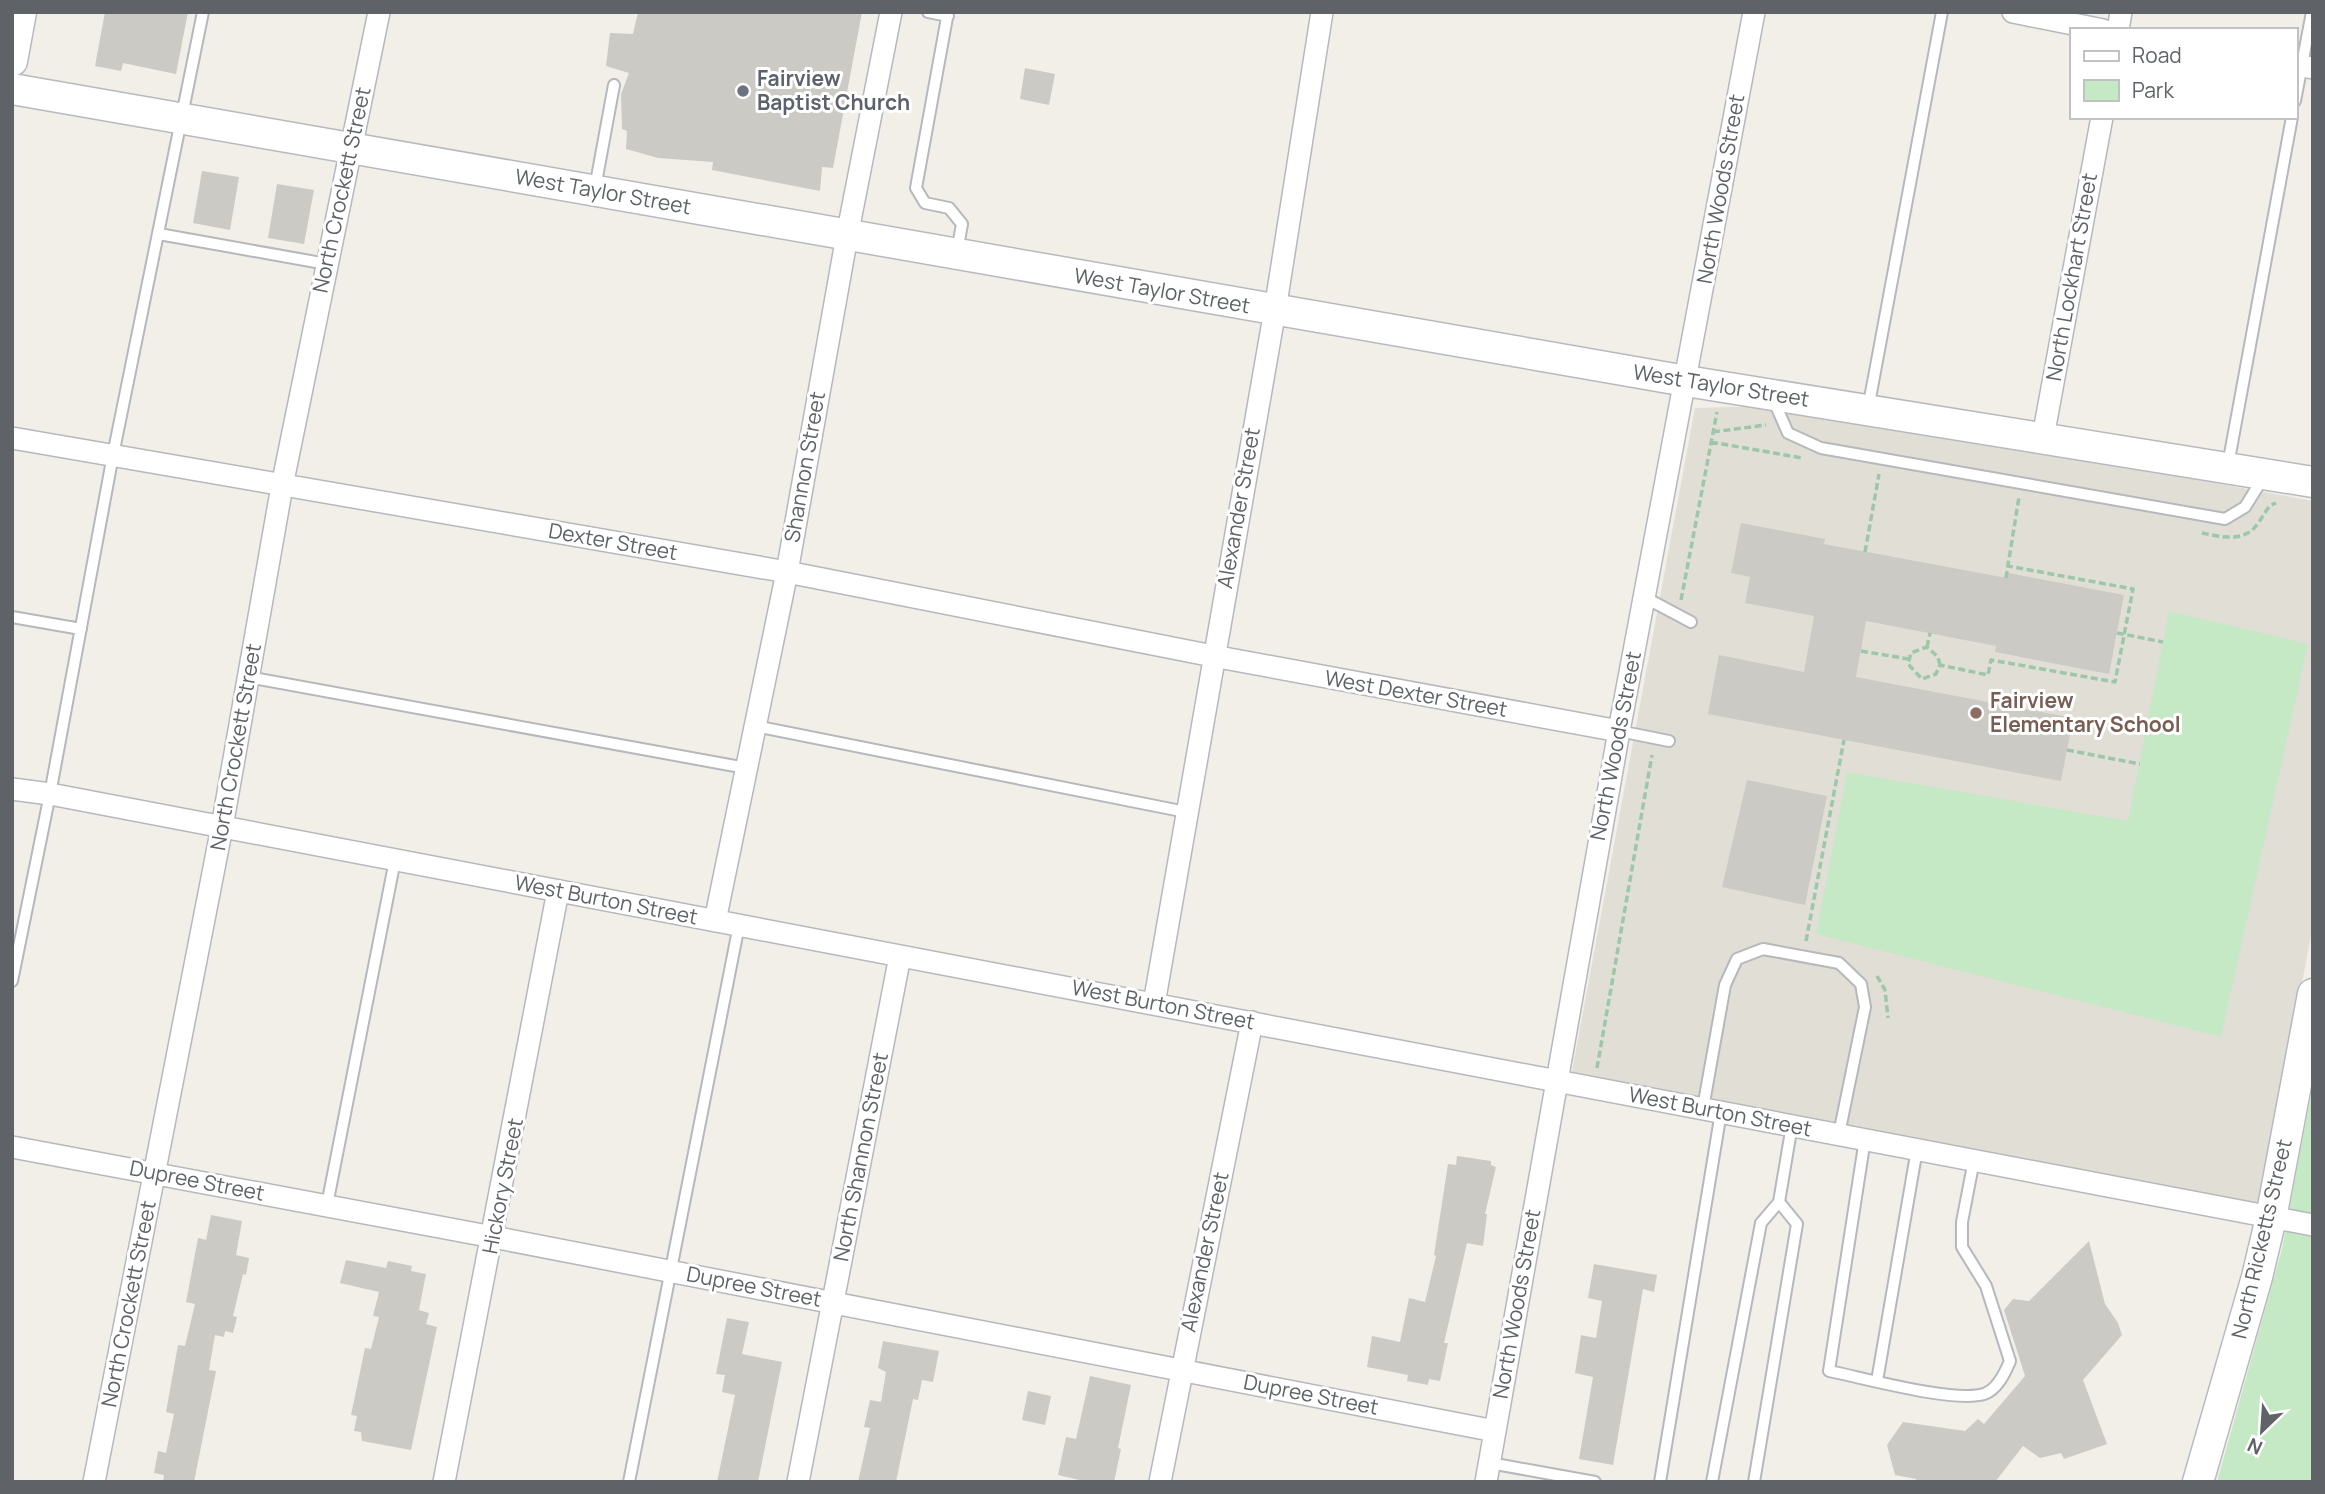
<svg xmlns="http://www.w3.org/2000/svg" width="2325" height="1494" font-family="Manrope,sans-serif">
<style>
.education{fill:#e1ded6}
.green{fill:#c5e8c5}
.building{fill:#cccac5}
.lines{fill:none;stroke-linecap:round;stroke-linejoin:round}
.lane-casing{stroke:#b5b8bc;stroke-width:14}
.street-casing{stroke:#b5b8bc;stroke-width:24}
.secondary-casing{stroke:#b6babf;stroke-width:33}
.path{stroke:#9cc7a9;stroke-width:3.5;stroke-dasharray:7 3.5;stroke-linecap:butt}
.lane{stroke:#fff;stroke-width:10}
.street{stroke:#fff;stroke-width:21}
.secondary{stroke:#fff;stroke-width:30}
.worship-dot{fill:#6b7280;stroke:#fff;stroke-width:2.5}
.education-dot{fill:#8d6e63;stroke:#fff;stroke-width:2.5}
.labels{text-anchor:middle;stroke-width:6;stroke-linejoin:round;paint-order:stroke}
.worship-label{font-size:21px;font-weight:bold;fill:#5b616d;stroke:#fff;text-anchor:start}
.street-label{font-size:21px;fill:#5f6368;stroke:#fff}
.education-label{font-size:21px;font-weight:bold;fill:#785e54;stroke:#fff;text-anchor:start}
</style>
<rect width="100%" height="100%" fill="#f1efe8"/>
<path class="education" d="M1793,405L2313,501V925L2260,1203L1571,1077L1695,408Z"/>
<path class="green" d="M2169,611L2308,644L2221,1037L1816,934L1847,772L2128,821Z
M2313,1085V1482H2217L2282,1249Z"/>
<path class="building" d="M105,12H188L176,74L123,63L121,71L95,66Z
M638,12H862L833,168L822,167L820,191L712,170L713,162L658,158L626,149L627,131L622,129L621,94L629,73L606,66L610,33L633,34Z
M1025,68L1055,74L1049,105L1020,99Z
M202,171L239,177L230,230L193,223Z
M277,184L314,190L304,244L268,238Z
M1741,523L1825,539L1824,544L2007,578L2008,573L2124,595L2109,674L1995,652L1996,646L1866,621L1856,677L2073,718L2061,781L1708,714L1719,655L1804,672L1814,616L1745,603L1750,577L1731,573Z
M1747,780L1827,796L1805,905L1722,887Z
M1457,1156L1491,1161V1165L1496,1167L1485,1214H1487L1483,1246L1467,1243L1444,1343H1448L1440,1381L1429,1379L1428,1385L1407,1381L1408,1375L1367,1367L1372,1336L1400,1342L1409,1298L1425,1302L1436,1256L1434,1255L1448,1164L1456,1165Z
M211,1215L242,1221L236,1255L249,1258L246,1275L243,1274L233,1316L237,1317L233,1333L225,1331L224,1337L215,1335L209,1370L216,1371L194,1482H163L164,1475L154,1473L158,1451L166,1453L174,1414L166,1412L178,1345L185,1346L195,1304L186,1302L198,1238L206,1240Z
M2089,1241L2105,1304L2118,1323L2122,1335L2083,1380L2107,1444L2064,1459L2061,1453L2040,1458L2023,1446L1995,1482H1917L1916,1479L1895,1475L1887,1445L1903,1422L1965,1431L1978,1419L1984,1424L2025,1376L2004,1310L2013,1299L2029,1301Z
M346,1260L386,1268L388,1261L412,1266L411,1271L426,1274L419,1310L429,1313L426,1324L437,1327L411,1450L362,1441L361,1432L354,1431L357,1416L351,1415L365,1348L371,1349L379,1317L373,1316L379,1292L340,1283Z
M1594,1264L1657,1275L1654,1292L1643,1289L1613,1465L1579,1459L1593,1377L1575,1373L1581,1335L1596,1338L1602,1301L1588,1298Z
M727,1318L749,1322L742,1354L782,1362L758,1482H717L735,1395L722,1392L725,1375L716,1374Z
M883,1341L939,1351L933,1382L922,1380L918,1400L913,1399L896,1482H858L870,1428L864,1427L870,1400L881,1402L886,1372L878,1368Z
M1090,1376L1131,1385L1118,1448L1121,1449L1114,1482H1088L1058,1475L1066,1437L1076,1439Z
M1028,1391L1051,1396L1045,1425L1022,1420Z"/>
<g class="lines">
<g class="lane-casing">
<path id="lane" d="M928,12L948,16
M948,12L916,188L925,203L949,208L962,224L957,252
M2295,101L2312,12
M595,188L614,85
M159,234L327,264
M1773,399L1788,433L1821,448L2225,519L2245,507L2263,478
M1868,409L1942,12
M2228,465L2292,117
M1644,597L1691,622
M12,617L81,629
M248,677L746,768
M755,726L1186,812
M1619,731L1669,741
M12,981L50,794L113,455L203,12
M1703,1108L1725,985L1737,959L1763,949L1839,963L1861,984L1865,1007L1839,1134
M1865,1139L1829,1371C1864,1378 1953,1403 1984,1394C1997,1390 2005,1373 2010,1361L1986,1286L1962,1247V1222L1974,1160
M327,1205L395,860
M1877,1381L1917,1149
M1490,1463L1595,1482
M629,1482L739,925
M1660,1482L1721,1112
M1712,1482L1761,1223L1779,1202
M1754,1482L1797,1224L1779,1202L1792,1125"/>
</g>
<g class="street-casing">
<path id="street" d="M2013,12L2103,30
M2118,30L2121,12
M2295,65L2313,68
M2043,437L2102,117
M12,438L787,572L1213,656L1619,731
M12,789L50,794L2313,1225
M715,921L787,572L847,236L891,12
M1154,1004L1275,310L1322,12
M12,1147L493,1237L1495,1431
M94,1482L222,827L282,486L379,12
M444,1482L558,891
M798,1482L900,956
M1160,1482L1252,1022
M1486,1482L1619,731L1754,12"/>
</g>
<g class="secondary-casing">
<path id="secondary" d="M12,61L21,12
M12,89L1686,381L2313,482
M2198,1482L2257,1277L2271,1218L2313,994"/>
</g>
<path class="path" d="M1713,432L1766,425
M1711,442L1802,458
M2202,533C2221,537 2246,543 2258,523C2263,517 2265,511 2271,505L2276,503
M1865,552L1879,474
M2006,578L2019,497
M1681,600L1717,412
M2117,633L2163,642
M1927,647L1930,633
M1861,651L1909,659
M1940,665L1938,657L1927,647L1911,653L1908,664L1922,679L1936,674L1940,665L1988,675L1991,660L2115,682L2133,589L2008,566
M2067,750L2140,764
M1806,941L1844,740
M1877,976L1885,990L1888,1018
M1597,1068L1652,755"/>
<use href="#lane" class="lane"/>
<use href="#street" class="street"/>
<use href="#secondary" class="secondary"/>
</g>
<circle class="worship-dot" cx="743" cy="91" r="7"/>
<circle class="education-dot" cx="1976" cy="713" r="7"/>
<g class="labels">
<g class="worship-label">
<text x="757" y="86">Fairview<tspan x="757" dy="24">Baptist Church</tspan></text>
</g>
<g class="street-label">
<text transform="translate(1721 189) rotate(-80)" y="7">North Woods Street</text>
<text transform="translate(342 190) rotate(-78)" y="7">North Crockett Street</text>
<text transform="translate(603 192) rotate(10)" y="7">West Taylor Street</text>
<text transform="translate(2072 277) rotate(-80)" y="7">North Lockhart Street</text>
<text transform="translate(1162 291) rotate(10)" y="7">West Taylor Street</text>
<text transform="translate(1721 386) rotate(9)" y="7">West Taylor Street</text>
<text transform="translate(805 467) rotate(-80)" y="7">Shannon Street</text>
<text transform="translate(1239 508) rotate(-80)" y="7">Alexander Street</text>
<text transform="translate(613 542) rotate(10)" y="7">Dexter Street</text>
<text transform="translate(1416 694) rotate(10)" y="7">West Dexter Street</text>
<text transform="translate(1616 746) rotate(-79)" y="7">North Woods Street</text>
<text transform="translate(236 747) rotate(-80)" y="7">North Crockett Street</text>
<text transform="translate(606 900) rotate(11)" y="7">West Burton Street</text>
<text transform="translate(1163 1005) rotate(11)" y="7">West Burton Street</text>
<text transform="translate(1720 1112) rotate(11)" y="7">West Burton Street</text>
<text transform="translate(861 1157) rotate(-79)" y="7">North Shannon Street</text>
<text transform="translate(197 1181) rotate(11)" y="7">Dupree Street</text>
<text transform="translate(503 1186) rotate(-79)" y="7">Hickory Street</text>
<text transform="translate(2262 1239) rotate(-77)" y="7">North Ricketts Street</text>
<text transform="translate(1205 1252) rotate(-78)" y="7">Alexander Street</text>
<text transform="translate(754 1287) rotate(11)" y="7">Dupree Street</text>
<text transform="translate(129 1304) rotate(-79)" y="7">North Crockett Street</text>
<text transform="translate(1517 1304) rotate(-80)" y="7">North Woods Street</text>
<text transform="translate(1311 1395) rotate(11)" y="7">Dupree Street</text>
</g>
<g class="education-label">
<text x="1990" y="708">Fairview<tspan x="1990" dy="24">Elementary School</tspan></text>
</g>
</g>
<rect width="2325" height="1494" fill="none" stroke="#5f6368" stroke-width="28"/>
<rect x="2070" y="28" width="228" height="91" fill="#ffffff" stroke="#bfc1c3" stroke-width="2"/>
<rect x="2084" y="51" width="35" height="10" fill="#ffffff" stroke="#bfc1c3" stroke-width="2"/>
<text x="2132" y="63" font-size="21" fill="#5f6368">Road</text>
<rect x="2084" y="80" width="35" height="21" fill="#c5e8c5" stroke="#bfc1c3" stroke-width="2"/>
<text x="2132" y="98" font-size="21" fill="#5f6368">Park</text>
<g transform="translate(2262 1431) rotate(205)" stroke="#ffffff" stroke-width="5" paint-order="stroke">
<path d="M0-5L12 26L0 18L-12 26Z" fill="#5f6368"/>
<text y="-10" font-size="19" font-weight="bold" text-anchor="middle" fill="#5f6368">N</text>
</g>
</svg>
